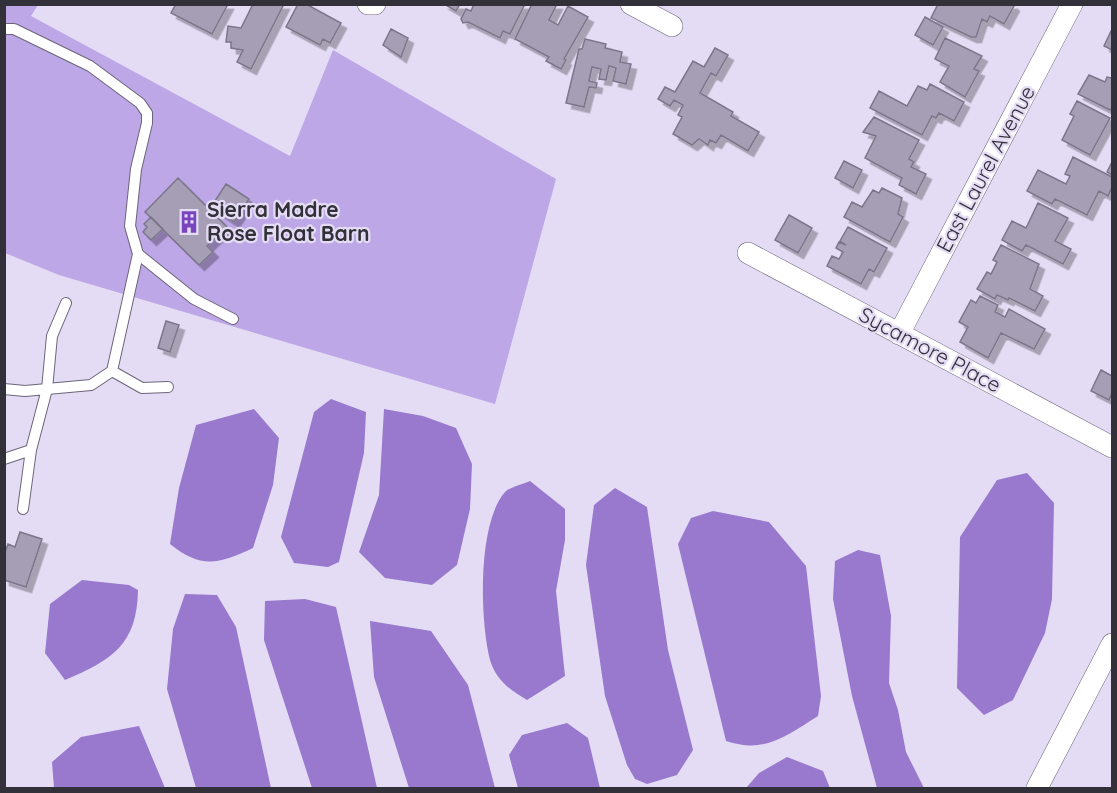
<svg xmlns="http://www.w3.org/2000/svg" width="1117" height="793" font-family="Quicksand,sans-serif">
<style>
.green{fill:#bda7e6}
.water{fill:#9879ce}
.building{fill:#a59eb4;stroke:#7c768a;stroke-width:1.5;filter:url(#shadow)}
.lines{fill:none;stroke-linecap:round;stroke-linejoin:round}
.service-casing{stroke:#6c657a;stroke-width:12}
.minor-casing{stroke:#6c657a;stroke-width:22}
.service{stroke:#fff;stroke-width:10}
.minor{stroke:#fff;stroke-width:21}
.labels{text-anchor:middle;stroke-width:4.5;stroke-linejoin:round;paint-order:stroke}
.street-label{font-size:21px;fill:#323039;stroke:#e4dcf4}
.poi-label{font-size:21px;font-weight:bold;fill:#323039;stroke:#e4dcf4;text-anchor:start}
</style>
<defs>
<filter id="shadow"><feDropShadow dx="5.5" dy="5.5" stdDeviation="0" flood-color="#0004"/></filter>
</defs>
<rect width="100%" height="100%" fill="#e4dcf4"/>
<path class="green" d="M5,5H38L31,16L290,156L333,50L556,179L495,404L59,275L5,253Z"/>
<path class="water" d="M331,399L366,412L364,453L339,562L328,567L294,563L281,537L314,412Z
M254,409L279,438L273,485L253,548C219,564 201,569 170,544L179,488L196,425Z
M384,409L423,416L456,428L472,464L470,509L457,565L432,585L385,578L359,552L379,495Z
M1027,473L1054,503L1052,599L1045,633L1013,700L984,715L957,688L960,537L997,480Z
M530,481L565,509V540L556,591L565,676L527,700C510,690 496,680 490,660C480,621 477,524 505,492C510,487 523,484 530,481Z
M615,488L647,507L668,650L693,750L677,775L647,784L635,779L627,765L605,696L586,565L594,505Z
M713,511L769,522L806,566L821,696L818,716C786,736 765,754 726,741L678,544L691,518Z
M858,550L880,555L891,616L889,683L898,710L906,752L924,788H877L852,696L833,599L835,561Z
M82,580L129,585L138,590C137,645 112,660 65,680L45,653L50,604Z
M185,594L217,595L236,627L271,788H196L167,689L173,629Z
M305,599L336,607L377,788H312L264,640L265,601Z
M370,621L431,631L468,685L495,788H409L374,677Z
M567,723L588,738L600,788H518L509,755L522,735Z
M139,726L165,788H54L52,762L81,737Z
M787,757L823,771L830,788H746L759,773Z"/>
<path class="building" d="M176,4H228L212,34L171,13Z
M253,4H284L251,69L237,62L243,50L231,48V42H226L228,26L241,28Z
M298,4H306L341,23L330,43L323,39L320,45L286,27Z
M444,4H460L456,11Z
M474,4H525L510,34L503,31L500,38L468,22L463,23L461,19L466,9L471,11Z
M532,4H557L549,20L558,25L568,6L588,17L564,59L566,60L561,69L546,61L549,57L515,39Z
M938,4H1012L1014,6L1004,24L990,16L987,22L982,19L976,37H971L931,18Z
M925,17L943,27L933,45L915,35Z
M391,29L408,38L401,57L383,45Z
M1112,29V50L1104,46Z
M945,38L982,56L974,69L979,71L965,97L940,82L949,66L935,59Z
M585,39L606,44L605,48L622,52L620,62L631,64L626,84L613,81L616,68L609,66L606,80L599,79L601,69L592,67L589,81L597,83L596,88L589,87L584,107L566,103L579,49H582Z
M715,48L728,55L716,76L711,73L700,93L733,112L731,116L759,132L748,151L721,135L716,143L710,140L708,145L699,139L692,145L673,134L682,117L678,115L683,105L674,100L670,106L658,99L665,87L675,92L693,61L704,67Z
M1089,75L1105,82L1107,77L1112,78V108L1110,110L1078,94Z
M930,84L964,102L954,121L939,113L936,118L932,116L922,135L870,108L879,91L907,106L918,86L927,90Z
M1077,101L1110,118L1090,155L1062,140L1074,116L1070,114Z
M874,117L919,140L909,159L914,162L911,167L926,174L916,194L899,185L902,178L865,158L876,136L863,132Z
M1073,157L1112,177V187L1108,196L1099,191L1087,215L1055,199L1052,204L1027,191L1038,170L1066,184L1070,176L1065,174Z
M844,161L862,170L853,188L835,178Z
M1112,162V175L1107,172Z
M178,178L227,227L207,246L213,252L199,265L145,212Z
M226,184L249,199L234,222L211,207Z
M882,188L902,198L898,214L903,217L890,242L844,217L852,202L862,207L873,190L879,193Z
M1038,203L1068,218L1055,241L1071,249L1063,264L1026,245L1022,251L1002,240L1012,221L1026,228Z
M789,215L812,228L798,253L775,240Z
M151,217L163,229L151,240L143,232L147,227L144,224Z
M848,227L887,248L874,272L869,269L861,284L827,266L832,256L839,259L843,252L836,248L839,242L846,245L840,241Z
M1001,245L1039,264L1030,289L1043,296L1035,311L1009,298L1008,300L997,295L995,299L977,289L987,272L991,274L997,262L993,260Z
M980,296L998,305L995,312L1005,317L1009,309L1045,329L1034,349L1001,333L988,358L960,342L968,327L959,322L971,300L976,303Z
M166,321L179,325L170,352L158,348Z
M1101,370L1112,376V393L1109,400L1091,391Z
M20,532L42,539L26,587L4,580V555L8,544L15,547Z"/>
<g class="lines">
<g class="service-casing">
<path id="service" d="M4,29H14L90,66L140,103L147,113V123L136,169L130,226L138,254L112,371L91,385L25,391L4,389
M138,254L194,299L233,319
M112,371L142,388L168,387
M4,459L31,450
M23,509L31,450L47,389L52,336L66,303"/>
</g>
<g class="minor-casing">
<path id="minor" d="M368,4H375
M631,4L672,26
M748,253L1112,447
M899,334L1072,4
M1037,788L1112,644"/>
</g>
<use href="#service" class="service"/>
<use href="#minor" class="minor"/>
</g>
<defs>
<g id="building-bare" transform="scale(1.8)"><path d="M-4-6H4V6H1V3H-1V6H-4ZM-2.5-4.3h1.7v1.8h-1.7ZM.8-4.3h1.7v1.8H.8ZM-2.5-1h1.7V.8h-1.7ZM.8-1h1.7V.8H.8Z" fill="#7945bd" stroke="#e4dcf4" stroke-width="2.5" paint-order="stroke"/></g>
</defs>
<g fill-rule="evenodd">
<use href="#building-bare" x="189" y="222"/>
</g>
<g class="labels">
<g class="street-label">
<text transform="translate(986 169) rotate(-62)" y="7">East Laurel Avenue</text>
<text transform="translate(930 350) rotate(28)" y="7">Sycamore Place</text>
</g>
<g class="poi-label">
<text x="207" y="217">Sierra Madre<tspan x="207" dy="24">Rose Float Barn</tspan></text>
</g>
</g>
<rect width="1117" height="793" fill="none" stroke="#323039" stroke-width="12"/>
</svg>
